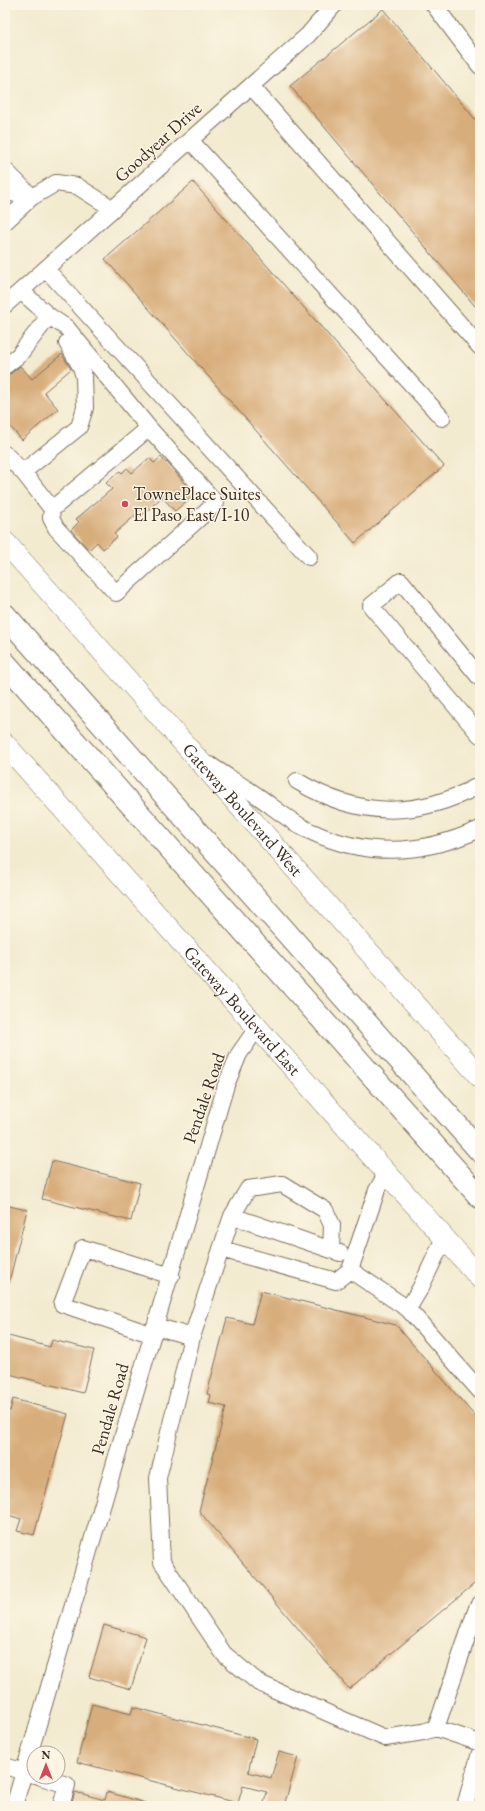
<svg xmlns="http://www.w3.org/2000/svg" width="485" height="1811" font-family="'EB Garamond',serif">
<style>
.building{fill:#d8ad7c}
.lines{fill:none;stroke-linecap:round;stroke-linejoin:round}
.minor-casing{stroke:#7b6e5c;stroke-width:18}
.major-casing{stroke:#7b6e5c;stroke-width:22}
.highway-casing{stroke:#7b6e5c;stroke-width:24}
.minor{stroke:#fff;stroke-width:16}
.major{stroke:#fff;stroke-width:21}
.highway{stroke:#fff;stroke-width:22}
.poi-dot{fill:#d1495b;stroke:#fcf5e5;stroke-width:1.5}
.labels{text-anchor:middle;stroke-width:3;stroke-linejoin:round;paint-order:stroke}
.street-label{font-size:18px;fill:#3b2a1e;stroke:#fcf5e5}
.poi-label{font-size:18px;fill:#3b2a1e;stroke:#fcf5e5;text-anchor:start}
</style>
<rect width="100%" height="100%" fill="#fcf5e5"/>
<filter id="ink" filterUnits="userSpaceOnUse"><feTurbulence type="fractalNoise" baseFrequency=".025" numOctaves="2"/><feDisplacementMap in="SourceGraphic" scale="8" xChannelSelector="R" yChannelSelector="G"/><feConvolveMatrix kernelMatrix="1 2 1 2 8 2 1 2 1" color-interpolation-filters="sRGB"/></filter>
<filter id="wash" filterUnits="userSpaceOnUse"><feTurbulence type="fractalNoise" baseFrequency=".012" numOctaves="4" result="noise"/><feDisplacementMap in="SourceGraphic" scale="16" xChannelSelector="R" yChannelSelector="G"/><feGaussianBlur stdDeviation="0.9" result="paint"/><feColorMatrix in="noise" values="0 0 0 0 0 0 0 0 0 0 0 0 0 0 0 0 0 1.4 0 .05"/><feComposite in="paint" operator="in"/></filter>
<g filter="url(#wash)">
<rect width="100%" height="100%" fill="#f3ebd0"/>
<g id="blocks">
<path class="building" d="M383,9L480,125V312L290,86Z
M193,182L444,466L355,543L105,259Z
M62,354L71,369L44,392L58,409L22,440L5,421V375L11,373L20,366L32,379Z
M161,457L166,463L167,462L194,495L175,511L162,497L140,517L137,514L114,534L117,537L103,549L97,542L89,550L71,530L79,522L76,519L112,489L106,483L120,471L122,473L127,468L132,473L149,458L154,463Z
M52,1161L140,1183L131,1221L42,1199Z
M5,1205L27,1210L9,1282H5Z
M261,1291L396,1325L480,1422V1579L349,1689L199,1511L226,1407L209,1403L211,1395L207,1394L227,1318L252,1324Z
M5,1335L50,1347L52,1340L94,1350L83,1393L5,1373Z
M13,1399L68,1414L34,1535L17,1531L21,1519L5,1514V1410L10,1411Z
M104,1625L146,1637L131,1689L89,1677Z
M92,1704L131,1714L133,1707L256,1739L248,1772L271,1778L279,1752L298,1757L284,1806H263L267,1792L243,1786L238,1803L77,1762Z
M75,1792L105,1800L107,1792L146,1803V1806H71Z"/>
</g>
</g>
<g filter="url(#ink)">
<use href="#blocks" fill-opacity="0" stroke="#7b6e5c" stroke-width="1"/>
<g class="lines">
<g class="minor-casing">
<path id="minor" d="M434,5L480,66
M251,86L480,347
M190,140L442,418
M5,170L32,197
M5,192L32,197
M5,222L32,197L56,183L77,186L113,209
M46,269L309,557
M21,291L49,316L67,328L149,428L52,509L23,472
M5,305L308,35L334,5
M5,366L19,355L49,316
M5,454L23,472L79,427L85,408L84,377L81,367L67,343
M52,509L51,518L56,528L116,593L216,503L149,428
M480,678L401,581L371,606L480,735
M210,765C226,776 243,786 259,797C276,809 293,824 312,832C368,858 425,854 480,829
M297,781C358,818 417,819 480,785
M232,1216L340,1253
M221,1249L232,1216L248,1189L282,1184L325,1210L332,1225L331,1250
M350,1270L408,1309L480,1391
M408,1309L421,1287L444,1238
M155,1326L192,1337L158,1478L162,1562L224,1654L259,1683L385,1738L423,1732L436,1728L480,1743
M153,1335L62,1304L83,1248L171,1276
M192,1337L221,1249L336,1281L350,1270L377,1190L387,1173
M436,1728L477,1608L480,1604
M5,1766L34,1775
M41,1777L67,1785L61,1806
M14,1806L226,1085L239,1054L257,1028
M465,1806L480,1753"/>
</g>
<g class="major-casing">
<g id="major">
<path id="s1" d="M5,542L480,1077"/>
<path id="s2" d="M5,744L480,1278"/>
</g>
</g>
<g class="highway-casing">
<path id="highway" d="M5,615L480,1151
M5,663L480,1197"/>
</g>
<use href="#minor" class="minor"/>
<use href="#major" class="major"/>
<use href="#highway" class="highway"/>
</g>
</g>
<circle class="poi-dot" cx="125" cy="504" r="4"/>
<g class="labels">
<g class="street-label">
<text transform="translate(158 142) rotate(-42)" y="6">Goodyear Drive</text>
<text dy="6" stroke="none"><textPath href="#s1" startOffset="358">Gateway Boulevard West</textPath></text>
<text dy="6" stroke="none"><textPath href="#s2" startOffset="357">Gateway Boulevard East</textPath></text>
<text transform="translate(204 1098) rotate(-71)" y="6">Pendale Road</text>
<text transform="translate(110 1409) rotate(-74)" y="6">Pendale Road</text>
</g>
<g class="poi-label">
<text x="133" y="500">TownePlace Suites<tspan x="133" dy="21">El Paso East/I-10</tspan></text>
</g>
</g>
<rect width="485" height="1811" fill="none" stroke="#fcf5e5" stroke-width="20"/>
<g transform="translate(46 1765)"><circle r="19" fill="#fcf5e5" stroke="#afa495"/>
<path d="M0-3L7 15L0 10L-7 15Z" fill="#d1495b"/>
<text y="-6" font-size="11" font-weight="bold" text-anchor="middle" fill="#3b2a1e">N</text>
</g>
</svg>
